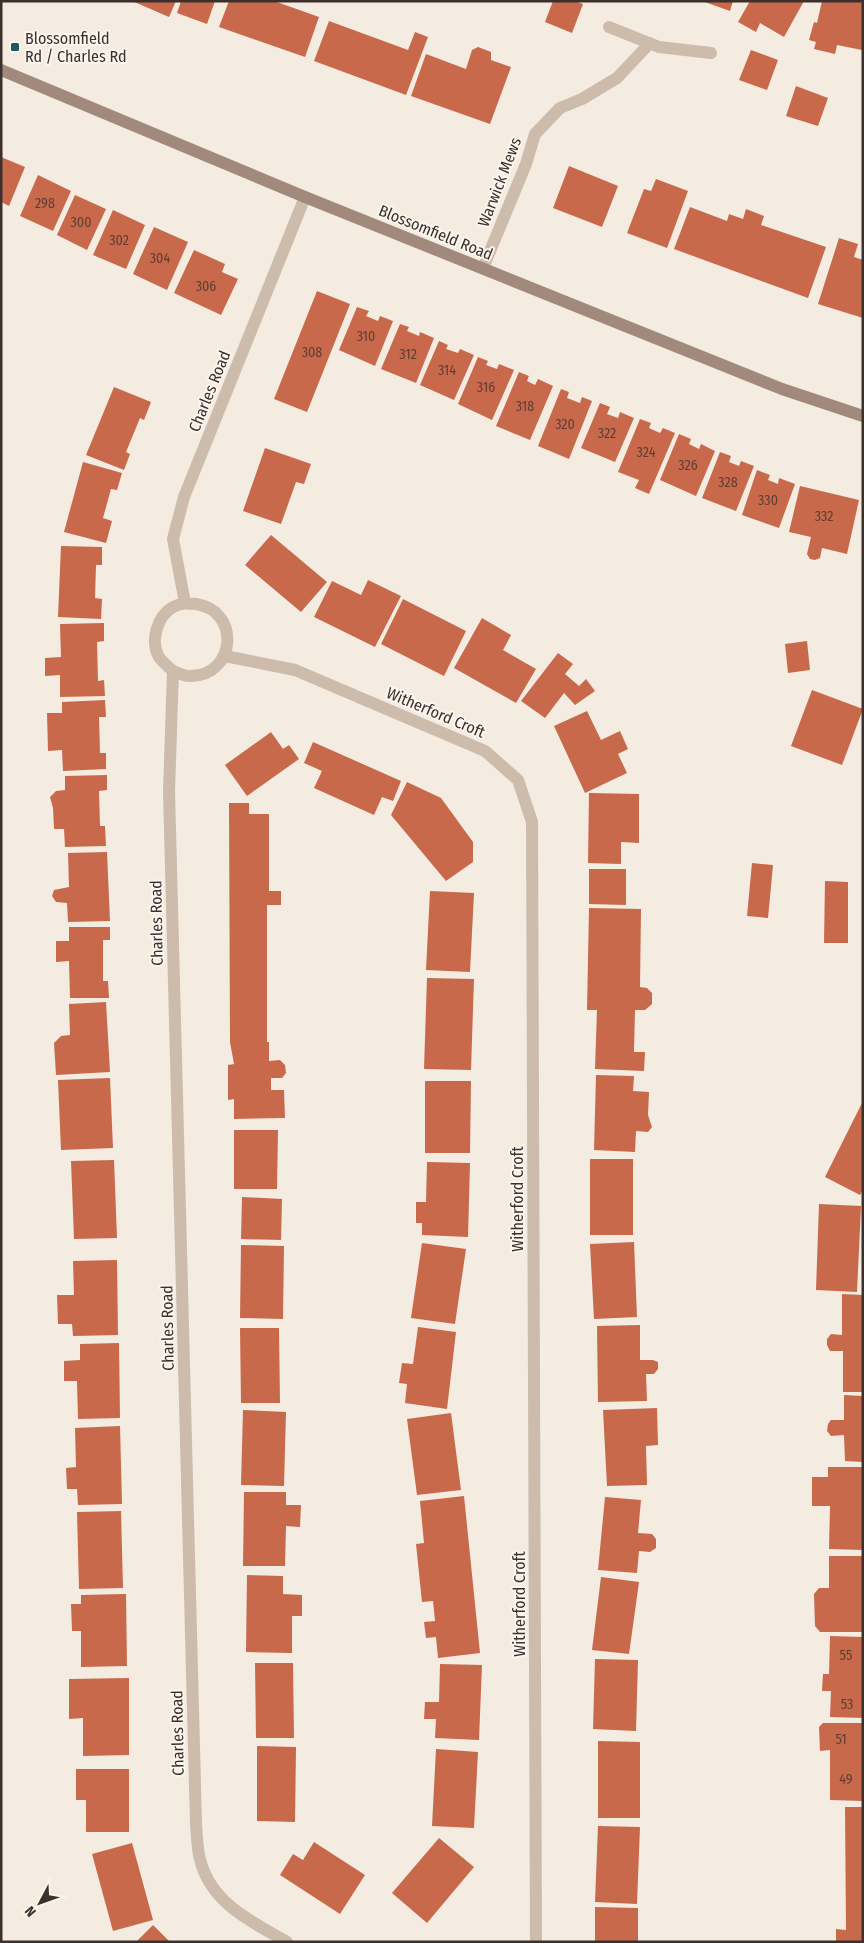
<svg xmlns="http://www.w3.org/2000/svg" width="864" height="1943" font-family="'Fira Sans Condensed',sans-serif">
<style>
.building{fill:#c8694b}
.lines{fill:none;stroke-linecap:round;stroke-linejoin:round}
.street{stroke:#cdbbac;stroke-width:12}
.secondary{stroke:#a18a7d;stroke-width:12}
.poi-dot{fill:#1f5a5e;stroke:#fbf5ee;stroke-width:2}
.labels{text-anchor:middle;stroke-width:4;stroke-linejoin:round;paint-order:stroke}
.number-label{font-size:14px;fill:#5e3e33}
.poi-label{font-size:16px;fill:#3b302b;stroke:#fbf5ee;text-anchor:start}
.street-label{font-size:16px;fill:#3b302b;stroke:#fbf5ee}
</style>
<rect width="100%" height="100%" fill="#f4ebe1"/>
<path class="building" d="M132,1H176L169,17Z
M181,1H215L207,24L177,13Z
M229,1H274L319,17L305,57L219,27Z
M553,1H574L583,4L572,33L545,22Z
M702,1H733L730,11Z
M750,1H804L784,37L760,23L756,32L738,22Z
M822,1H863L862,50L837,45L835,54L814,49L816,42L809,40L814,22L817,23Z
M329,21L408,50L415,32L428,37L406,95L314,61Z
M478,47L491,52V60L511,67L490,124L411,96L426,54L466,69L472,50Z
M751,50L778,60L767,90L739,80Z
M796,86L828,98L818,126L786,116Z
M1,157L25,167L9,206L1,202Z
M569,166L618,186L602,227L553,208Z
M38,175L71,191L53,231L20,216Z
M656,179L688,191L667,248L627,233L644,189L651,191Z
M75,195L106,209L87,250L57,235Z
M690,207L727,221L729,214L743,219L746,209L764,216L761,225L826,247L808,298L674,249Z
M113,210L145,225L126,269L93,255Z
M154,227L188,242L167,290L133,274Z
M839,238L858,244L854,257L863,260V318L818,304Z
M194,250L225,264L222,272L238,279L221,315L174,293Z
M317,291L350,304L307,412L274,399Z
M357,307L369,311L366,316L378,321L380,316L393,321L375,366L339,350Z
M400,324L409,327L407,331L419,336L420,332L434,338L416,383L381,369Z
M439,341L448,345L446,349L458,353L460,349L474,355L454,400L420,385Z
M478,357L488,361L486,365L497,369L499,364L514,370L492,420L458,404Z
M519,372L529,376L527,381L535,385L538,379L553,386L530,440L496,426Z
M114,387L151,402L144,420L140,418L126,452L130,454L124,470L86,455Z
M561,389L569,392L567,398L580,403L582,397L592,401L569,459L538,446Z
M600,403L610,407L607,414L618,418L620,412L634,418L615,462L581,448Z
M640,419L651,423L649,428L660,433L663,428L675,433L649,494L635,488L639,480L618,472Z
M679,434L691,439L689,444L699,449L701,444L715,451L696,496L660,480Z
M265,448L311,464L304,484L296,482L281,524L243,511Z
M720,452L731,456L729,462L739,466L741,461L754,466L736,511L702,498Z
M83,462L122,473L117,490L111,489L103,518L112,521L106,543L64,532Z
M757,470L770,475L768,480L778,484L779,478L795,484L779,528L742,515Z
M800,486L859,500L847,554L822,548L820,558L815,560L810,559L807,554L811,537L789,532Z
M271,535L327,582L301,612L245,565Z
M61,546L102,547V565H96L95,598L102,599L101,619L58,617Z
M368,580L401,596L375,647L314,617L332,581L361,595Z
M403,599L466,631L444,676L381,644Z
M482,618L511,635L503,650L536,669L516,703L454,668Z
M104,623V641L97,642L98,681L104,680L105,696L60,697V675L45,676V658L61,657L60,624Z
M807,641L810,670L788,673L785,644Z
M558,653L573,664L565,674L579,686L586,679L595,691L575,705L564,693L545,718L521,701Z
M812,690L863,709L842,765L791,746Z
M105,700L106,717H99L100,753H106V769L63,771L62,750L48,751L47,713H62V702Z
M587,711L601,740L620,731L628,749L618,754L627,773L585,793L554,726Z
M271,732L283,749L289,745L299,759L247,796L225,765Z
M313,742L401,781L393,801L382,797L374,815L314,788L322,771L304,763Z
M107,775V790L99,791L100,826H105L106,846L65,847L64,829H54L53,808L50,797L56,791L65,790V776Z
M407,782L441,798L473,842V862L446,881L391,815Z
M589,793L639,794V843L621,842V864L588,863Z
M229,803H249V814H269V891H281V905H267V1042H269V1061L280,1060L285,1065L286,1073L282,1078H271V1090H284L285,1118L234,1119V1099L228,1100V1065L234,1064L230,1042Z
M107,852L110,921L68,922L67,903L56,902L52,896L54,890L69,887L68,853Z
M752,863L773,865L768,918L747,916Z
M589,869H626V905L589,904Z
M825,881L848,882V943H824Z
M430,891L474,893L470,972L426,970Z
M589,908L641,909L640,987L647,988L652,993V1004L645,1010H635L634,1052H645L644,1071L595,1069L597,1010H587Z
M69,927H110V940H103V981H108L109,998H70L69,961L56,962V941H69Z
M427,978L474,979L471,1070L424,1069Z
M106,1002L110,1072L56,1075L54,1043L61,1036L70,1035L69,1004Z
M596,1075L634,1076L633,1091L649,1092L648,1115L652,1127L648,1132L636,1131L635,1152L594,1150Z
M110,1078L113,1148L61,1150L58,1080Z
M425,1081H471L470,1153H425Z
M863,1101V1189L860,1195L825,1177Z
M234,1130H278L277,1189H234Z
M590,1159H633V1235H590Z
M114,1160L117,1238L74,1239L71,1161Z
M427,1162L470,1163L468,1237L422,1235V1223H416V1202H426Z
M242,1197L282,1199L281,1240L241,1239Z
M819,1204L861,1206L857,1292L816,1290Z
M634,1242L637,1317L594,1319L590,1244Z
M422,1243L466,1249L455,1324L411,1318Z
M241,1245L284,1246L283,1319L240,1318Z
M117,1260L118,1335L73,1336L72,1324H58L57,1295H74L73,1261Z
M842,1294L863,1295V1392H843V1351H830L827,1345V1339L831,1334L842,1335Z
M640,1325V1360H653L658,1362V1369L654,1374H646L647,1401L598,1402L597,1326Z
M418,1327L456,1332L447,1409L405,1403L407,1384L399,1383L402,1363L413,1364Z
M240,1328H279L280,1403H241Z
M119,1343L120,1418L78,1419L77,1381H64V1361L80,1360V1344Z
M844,1395L863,1396V1462L845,1461L844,1435L831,1436L827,1431L828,1424L831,1420H844Z
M657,1408L658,1445L646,1446L647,1485L607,1486L603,1410Z
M243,1410L286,1412L284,1486L241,1485Z
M451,1413L461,1490L417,1495L407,1419Z
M120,1426L122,1504L78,1505L77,1489H67L66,1468L76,1467L75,1428Z
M828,1467H863V1550L829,1549L830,1506H812V1477H828Z
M244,1492H286V1505H301L300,1527L286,1526L285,1566H243Z
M464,1496L480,1653L438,1658L436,1637L426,1638L424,1622L435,1621L433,1601L422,1602L416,1544L424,1543L420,1501Z
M605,1497L641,1500L638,1533L652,1534L656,1539V1548L650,1552L639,1551L637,1573L598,1570Z
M121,1511L123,1588L79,1589L77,1512Z
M829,1556H863V1632H820L815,1626L814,1594L819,1588H829Z
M247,1575L283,1576V1594L302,1595V1616H292V1653L246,1652Z
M601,1577L639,1582L629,1654L592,1650Z
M126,1594L127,1666L81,1667V1631H72L71,1604H81V1595Z
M830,1636L863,1637V1718L830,1717L831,1691H822L823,1674H829Z
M595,1659L638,1660L636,1731L593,1729Z
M255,1663H293L294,1738H256Z
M440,1664L482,1665L479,1740L435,1738L436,1719H424L425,1702H439Z
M129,1678V1755L83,1756V1718L69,1719V1679Z
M823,1723H863V1801L830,1800V1750L820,1751L819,1727Z
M598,1741L640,1742V1818H598Z
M257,1746L296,1747L295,1822L257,1821Z
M436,1749L478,1752L474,1828L432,1826Z
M76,1769H129V1832H86V1800H76Z
M845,1807H863V1942H836V1929L846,1930Z
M598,1826L640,1827L637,1904L595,1902Z
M439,1838L474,1867L427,1923L392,1893Z
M314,1842L365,1875L340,1914L280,1875L293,1854L303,1860Z
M132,1843L153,1920L113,1931L92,1854Z
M595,1907L638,1908V1942H595Z
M153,1925L170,1942H136Z"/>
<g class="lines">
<path class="street" d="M609,27L659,47L711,53
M483,268L526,164L535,134L560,108L582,99L617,78L650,43
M185,603L173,539L184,497L305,197
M225,656L295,670L485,751L518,780L532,822L536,1942
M173,671C178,673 185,677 191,676C237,675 240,610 196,604C187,603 181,603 173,607C157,616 150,641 159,657C162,662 169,667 173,671L169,791L196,1824C197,1836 197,1851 201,1863C213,1904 252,1922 287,1942"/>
<path class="secondary" d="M1,70L305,197L782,389L863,416"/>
</g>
<rect class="poi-dot" x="10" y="42" width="10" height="10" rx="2.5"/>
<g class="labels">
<g class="number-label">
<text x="45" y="208">298</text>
<text x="81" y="227">300</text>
<text x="119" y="245">302</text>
<text x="160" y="263">304</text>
<text x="206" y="291">306</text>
<text x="366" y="341">310</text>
<text x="312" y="357">308</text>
<text x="408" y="359">312</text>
<text x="447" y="375">314</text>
<text x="486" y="392">316</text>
<text x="525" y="411">318</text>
<text x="565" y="429">320</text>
<text x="607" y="438">322</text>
<text x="646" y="457">324</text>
<text x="688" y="470">326</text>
<text x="728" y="487">328</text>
<text x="768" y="505">330</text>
<text x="824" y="521">332</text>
<text x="846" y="1660">55</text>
<text x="847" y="1709">53</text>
<text x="841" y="1744">51</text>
<text x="846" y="1784">49</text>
</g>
<g class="poi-label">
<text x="25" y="44">Blossomfield<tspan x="25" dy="18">Rd / Charles Rd</tspan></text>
</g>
<g class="street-label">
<text transform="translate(499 182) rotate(-69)" y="6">Warwick Mews</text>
<text transform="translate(436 232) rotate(22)" y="6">Blossomfield Road</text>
<text transform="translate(209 391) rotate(-68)" y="6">Charles Road</text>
<text transform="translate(436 712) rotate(23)" y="6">Witherford Croft</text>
<text transform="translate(156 923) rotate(-91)" y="6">Charles Road</text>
<text transform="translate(517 1199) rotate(-90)" y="6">Witherford Croft</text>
<text transform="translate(167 1328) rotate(-91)" y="6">Charles Road</text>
<text transform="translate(519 1604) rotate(-90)" y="6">Witherford Croft</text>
<text transform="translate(177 1733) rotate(-91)" y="6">Charles Road</text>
</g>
</g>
<rect width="864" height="1943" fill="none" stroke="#3b302b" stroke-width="5"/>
<g transform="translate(40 1903) rotate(229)" stroke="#fbf5ee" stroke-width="4" paint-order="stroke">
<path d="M0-4L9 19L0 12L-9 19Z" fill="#3b302b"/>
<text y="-8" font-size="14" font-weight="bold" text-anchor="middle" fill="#3b302b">N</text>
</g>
</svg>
